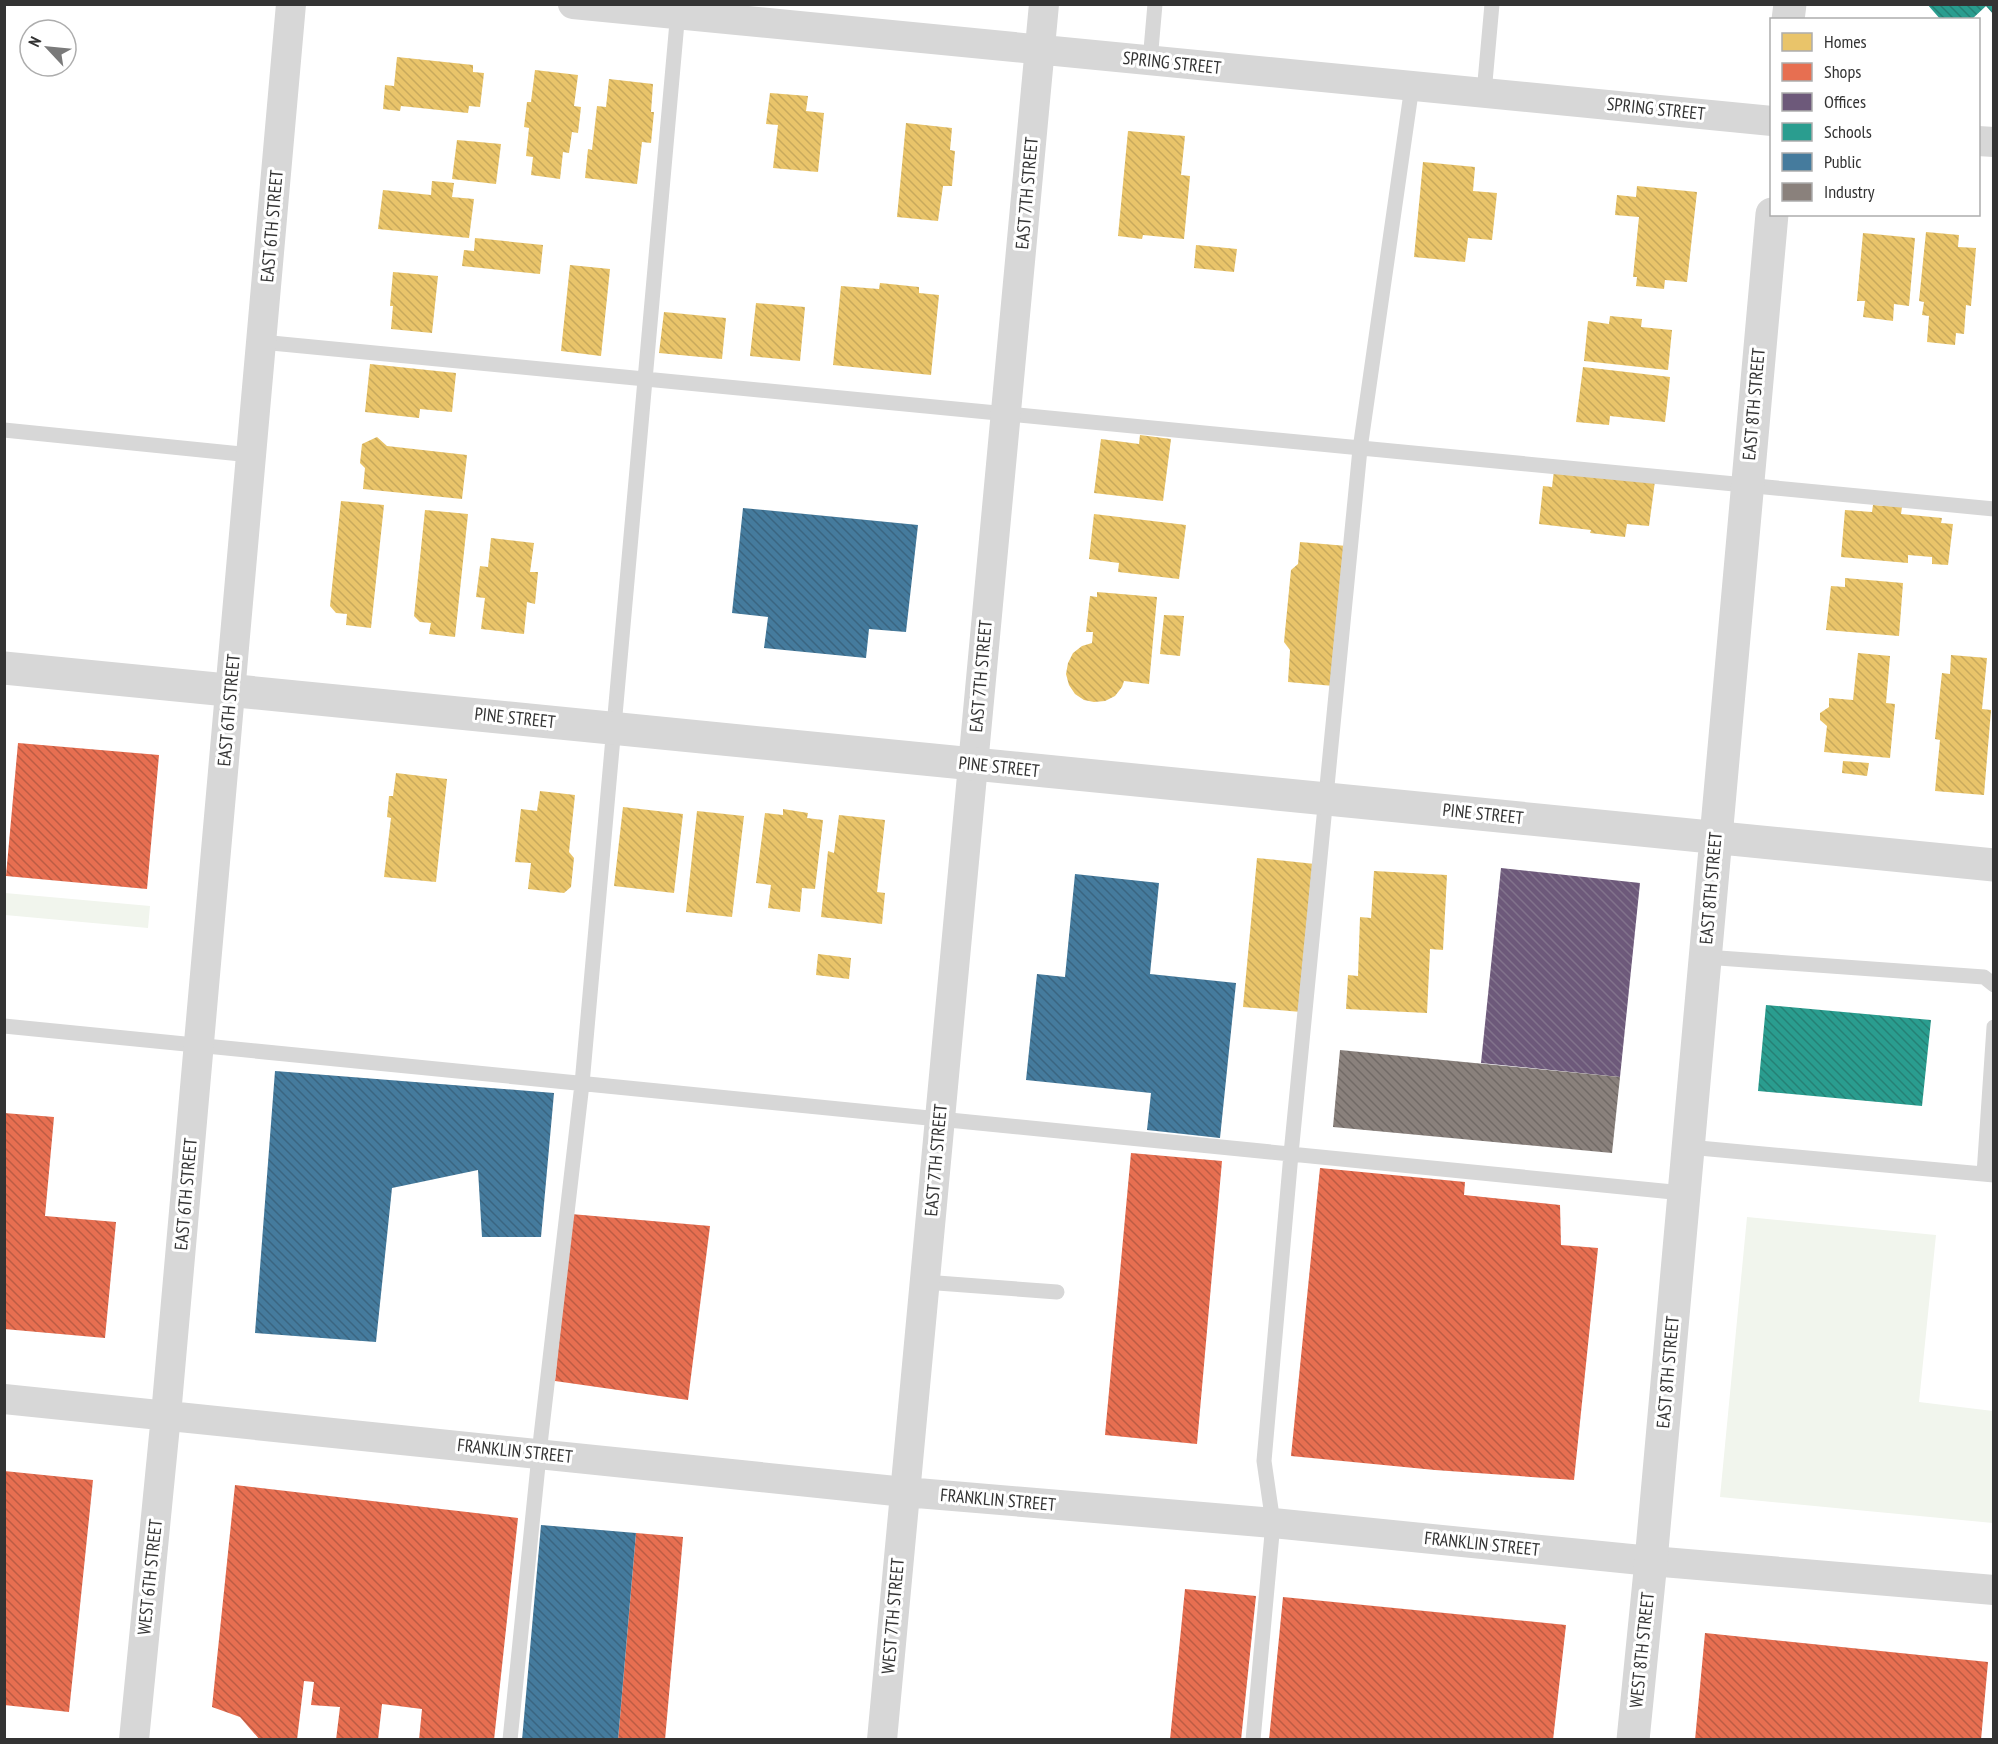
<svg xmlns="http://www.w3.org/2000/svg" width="1998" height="1744" font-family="'PT Sans Narrow',sans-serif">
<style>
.grass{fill:#f1f5ed}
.homes{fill:url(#homes-back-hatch)}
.shops{fill:url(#shops-back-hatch)}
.offices{fill:url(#offices-back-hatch)}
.schools{fill:url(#schools-back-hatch)}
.public{fill:url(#public-back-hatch)}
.industry{fill:url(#industry-back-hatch)}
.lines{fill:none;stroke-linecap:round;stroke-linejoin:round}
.service{stroke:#d7d7d7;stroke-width:15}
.minor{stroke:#d7d7d7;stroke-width:30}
.tertiary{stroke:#d7d7d7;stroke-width:33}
.labels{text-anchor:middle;stroke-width:6;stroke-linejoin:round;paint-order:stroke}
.street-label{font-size:18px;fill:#333;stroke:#fff}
</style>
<defs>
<pattern id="homes-back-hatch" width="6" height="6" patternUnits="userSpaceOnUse" patternTransform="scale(1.5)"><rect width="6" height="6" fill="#e9c46a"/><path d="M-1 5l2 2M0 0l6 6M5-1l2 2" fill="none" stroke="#c8a95c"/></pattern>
<pattern id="shops-back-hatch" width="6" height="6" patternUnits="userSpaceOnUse" patternTransform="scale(1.5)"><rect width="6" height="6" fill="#e76f51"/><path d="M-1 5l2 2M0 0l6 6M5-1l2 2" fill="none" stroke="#bc5c44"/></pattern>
<pattern id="offices-back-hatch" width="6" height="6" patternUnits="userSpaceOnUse" patternTransform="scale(1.5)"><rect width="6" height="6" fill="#6d597a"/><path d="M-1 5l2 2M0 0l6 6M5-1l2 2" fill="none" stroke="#82738c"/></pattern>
<pattern id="schools-back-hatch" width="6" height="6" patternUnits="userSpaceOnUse" patternTransform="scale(1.5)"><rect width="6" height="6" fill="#2a9d8f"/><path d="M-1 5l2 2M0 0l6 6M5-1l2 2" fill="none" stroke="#258175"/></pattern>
<pattern id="public-back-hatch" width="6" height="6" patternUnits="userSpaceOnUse" patternTransform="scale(1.5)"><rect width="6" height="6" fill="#457b9d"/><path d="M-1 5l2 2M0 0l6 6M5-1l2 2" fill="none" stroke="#3a6581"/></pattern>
<pattern id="industry-back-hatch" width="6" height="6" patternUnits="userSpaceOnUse" patternTransform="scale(1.5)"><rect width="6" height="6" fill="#8a817c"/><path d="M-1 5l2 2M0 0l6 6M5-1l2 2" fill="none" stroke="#716a66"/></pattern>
</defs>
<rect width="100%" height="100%" fill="#fff"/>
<path class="grass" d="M5,893L150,906L148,928L5,915Z
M1747,1217L1936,1235L1919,1402L1993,1411V1523L1720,1497Z"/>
<path class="homes" d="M397,57L473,65V72L484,73L480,107L469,106L468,113L401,106L400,111L383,109L385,85L394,86Z
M535,70L578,75L574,106L581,107L578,133L572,132L569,153L563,152L560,179L531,175L533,157L526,156L529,128L524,127L527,102H531Z
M609,79L653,84L651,112H654L651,143L642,142L637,184L585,178L588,149L592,150L597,106L606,107Z
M770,93L808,96L806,111L824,113L818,172L773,168L778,125L766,124Z
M906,123L952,128L950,150L955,151L952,186H943L938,221L897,217Z
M1128,131L1185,136L1181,175L1190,176L1184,239L1143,235L1142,239L1118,236Z
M457,140L501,144L496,184L452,179Z
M1423,162L1475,167L1473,191L1497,193L1492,240L1468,238L1465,262L1414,257Z
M432,181L454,183L452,197L474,199L469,238L378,229L383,190L431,195Z
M1637,186L1697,192L1687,282L1665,280L1664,289L1636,286L1637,277H1633L1639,217L1615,215L1617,195L1636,197Z
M1926,232L1959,235L1958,247L1976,248L1971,306L1966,305L1964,334L1956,333L1955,345L1927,342L1929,316L1922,315L1924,302L1919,301Z
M1863,233L1915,238L1909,306L1894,304L1893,321L1863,317L1865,301H1857Z
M475,238L543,245L540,274L462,266L464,250L474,251Z
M1196,245L1237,249L1234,272L1194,268Z
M570,265L610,269L601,356L561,351Z
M393,272L438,276L432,333L391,329L393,306H390Z
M880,283L919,287V293L939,295L931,375L833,365L841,286L879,289Z
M756,303L805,307L800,361L750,356Z
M664,312L726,318L722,359L659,353Z
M1610,316L1642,319L1641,327L1672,330L1668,370L1584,361L1588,321L1609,324Z
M370,364L456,373L452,412L420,409L419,418L365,412Z
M1583,367L1670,377L1665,422L1610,416L1609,425L1576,422Z
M1140,435L1171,439L1163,501L1094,493L1101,439L1139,444Z
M377,437L387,446L467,455L462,499L363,489L365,468L360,463L362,444Z
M1554,470L1655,481L1649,526L1627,524L1625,537L1590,533L1591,530L1539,524L1543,486L1552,487Z
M341,501L384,505L371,628L346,625L347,614L336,613L330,606Z
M1873,505L1902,507L1901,514L1942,518L1941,523L1953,524L1948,565L1932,564V557L1908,555V563L1841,557L1845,510L1872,512Z
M425,510L468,514L455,637L429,634L431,623L420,622L414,616Z
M1094,514L1186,525L1179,579L1118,572L1119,563L1089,559Z
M491,538L534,543L530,572H538L535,604L527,602L524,634L481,629L485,598L476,597L480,566L488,567Z
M1300,542L1347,546L1334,686L1288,682L1290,650L1284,642L1291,570L1298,564Z
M1845,578L1903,583L1899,636L1826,630L1831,586L1845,587Z
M1097,592L1157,597L1149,684L1124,681L1122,687L1115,696L1105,701L1094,702L1084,700L1075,694L1069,685L1066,674L1068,663L1073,653L1082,646L1092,643L1093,632H1086L1090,596L1097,597Z
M1164,615L1184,616L1180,656L1160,654Z
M1858,653L1890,656L1886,703L1895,704L1890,758L1824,752L1827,726L1820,720V713L1829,707V698L1853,700Z
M1951,655L1987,658L1982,709L1991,710L1984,795L1935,791L1940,740L1935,739L1942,673L1950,674Z
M1843,761L1869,763L1867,776L1842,773Z
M396,773L447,779L436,882L384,877L391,818L387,817L389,796H393Z
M540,791L575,795L569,852L574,858L571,887L564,893L528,889L531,863L515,862L521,809L537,811Z
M623,807L683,814L674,893L614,886Z
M783,809L808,813L807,818L823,820L815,889L802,888L800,912L768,908L771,885L756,883L765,813L783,815Z
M697,811L744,816L732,917L686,912Z
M839,815L885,820L877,892L885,893L882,924L821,917L828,851L834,853Z
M1257,858L1315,864L1301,1012L1243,1007Z
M1374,871L1447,875L1443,950L1430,949L1427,1013L1346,1009L1348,975L1358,976L1360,917L1371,918Z
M818,954L851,958L849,979L816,975Z"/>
<path class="shops" d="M18,743L159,755L147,889L6,876Z
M4,1113L54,1117L45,1216L116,1222L105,1338L4,1329Z
M1131,1153L1222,1161L1197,1444L1105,1435Z
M1320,1168L1465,1182L1464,1195L1560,1205L1561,1245L1598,1248L1574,1480L1435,1470L1291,1456Z
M571,1214L710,1226L688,1400L555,1381Z
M4,1471L93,1480L69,1712L4,1705Z
M235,1485L518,1518L494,1740H419L422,1709L382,1704L378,1740H336L340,1707L311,1705L314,1682L304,1681L297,1740H260L240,1717L212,1707Z
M636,1533L683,1537L665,1740H618Z
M1185,1589L1256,1596L1241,1740H1170Z
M1283,1597L1566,1625L1553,1740H1269Z
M1705,1633L1988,1662L1981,1740H1695Z"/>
<path class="offices" d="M1501,868L1640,883L1620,1077L1481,1063Z"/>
<path class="schools" d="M1927,4H1994V15L1986,6L1971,20H1941Z
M1766,1005L1931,1020L1922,1106L1758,1091Z"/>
<path class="public" d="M743,508L918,525L906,632L869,629L866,658L764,648L768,617L732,613Z
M1075,874L1159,883L1150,974L1236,983L1220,1138L1147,1130L1151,1093L1026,1080L1037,974L1065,977Z
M275,1071L554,1093L541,1237H482L478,1170L392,1188L376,1342L255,1333Z
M541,1525L636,1533L618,1740H522Z"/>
<path class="industry" d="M1340,1050L1620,1077L1612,1153L1333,1127Z"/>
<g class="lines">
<path class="service" d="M1150,61L1155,4
M1484,93L1492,4
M261,342L1994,509
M4,430L251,455
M1705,957L1984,977L1994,985
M4,1026L1683,1193
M1688,1147L1994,1175
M1984,1174L1994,1027
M924,1282L1057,1292
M510,1740L541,1436L582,1084L678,11
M1253,1740L1273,1523L1264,1461L1291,1154L1360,449L1412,86"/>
<path class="minor" d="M573,4L1772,121
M1978,141L1994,142
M4,1399L905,1492L1273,1523L1651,1561L1994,1590
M134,1740L166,1415L291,4
M882,1740L1044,4"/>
<path class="tertiary" d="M1788,20L1790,4
M4,668L1994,865
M1633,1740L1651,1561L1772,214"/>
</g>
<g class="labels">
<g class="street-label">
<text transform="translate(1172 63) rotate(6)" y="6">SPRING STREET</text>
<text transform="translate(1656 109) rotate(6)" y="6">SPRING STREET</text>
<text transform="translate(1027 193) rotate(-85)" y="6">EAST 7TH STREET</text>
<text transform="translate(272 226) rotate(-85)" y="6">EAST 6TH STREET</text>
<text transform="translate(1754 404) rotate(-85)" y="6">EAST 8TH STREET</text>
<text transform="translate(981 676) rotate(-85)" y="6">EAST 7TH STREET</text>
<text transform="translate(229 710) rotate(-85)" y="6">EAST 6TH STREET</text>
<text transform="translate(515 718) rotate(6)" y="6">PINE STREET</text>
<text transform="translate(999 767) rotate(6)" y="6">PINE STREET</text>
<text transform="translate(1483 814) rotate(6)" y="6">PINE STREET</text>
<text transform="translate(1711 888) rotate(-85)" y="6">EAST 8TH STREET</text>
<text transform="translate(936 1160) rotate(-85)" y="6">EAST 7TH STREET</text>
<text transform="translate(186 1194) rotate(-85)" y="6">EAST 6TH STREET</text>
<text transform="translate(1668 1372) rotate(-85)" y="6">EAST 8TH STREET</text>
<text transform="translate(515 1451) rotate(6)" y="6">FRANKLIN STREET</text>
<text transform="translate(998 1500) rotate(5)" y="6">FRANKLIN STREET</text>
<text transform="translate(1482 1544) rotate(6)" y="6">FRANKLIN STREET</text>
<text transform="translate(150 1577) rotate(-84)" y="6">WEST 6TH STREET</text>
<text transform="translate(893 1616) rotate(-85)" y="6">WEST 7TH STREET</text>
<text transform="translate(1642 1650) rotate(-84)" y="6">WEST 8TH STREET</text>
</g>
</g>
<rect width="1998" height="1744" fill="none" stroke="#333333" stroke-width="12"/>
<rect x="1770" y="18" width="210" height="198" fill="#ffffff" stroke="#adadad" stroke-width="1.5"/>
<rect x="1782" y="33" width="30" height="18" fill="#e9c46a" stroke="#adadad" stroke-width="1.5"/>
<text x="1824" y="48" font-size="18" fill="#333333">Homes</text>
<rect x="1782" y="63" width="30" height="18" fill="#e76f51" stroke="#adadad" stroke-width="1.5"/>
<text x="1824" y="78" font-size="18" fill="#333333">Shops</text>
<rect x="1782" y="93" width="30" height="18" fill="#6d597a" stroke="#adadad" stroke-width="1.5"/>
<text x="1824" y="108" font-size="18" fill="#333333">Offices</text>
<rect x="1782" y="123" width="30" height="18" fill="#2a9d8f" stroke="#adadad" stroke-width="1.5"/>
<text x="1824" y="138" font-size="18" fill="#333333">Schools</text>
<rect x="1782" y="153" width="30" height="18" fill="#457b9d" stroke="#adadad" stroke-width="1.5"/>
<text x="1824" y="168" font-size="18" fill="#333333">Public</text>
<rect x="1782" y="183" width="30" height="18" fill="#8a817c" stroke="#adadad" stroke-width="1.5"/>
<text x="1824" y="198" font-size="18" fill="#333333">Industry</text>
<g transform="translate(48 48) rotate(296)"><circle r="28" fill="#ffffff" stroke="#adadad" stroke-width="1.5"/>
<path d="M0-4.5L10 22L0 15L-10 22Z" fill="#7a7a7a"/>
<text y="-9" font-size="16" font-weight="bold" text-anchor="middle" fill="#333333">N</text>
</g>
</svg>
